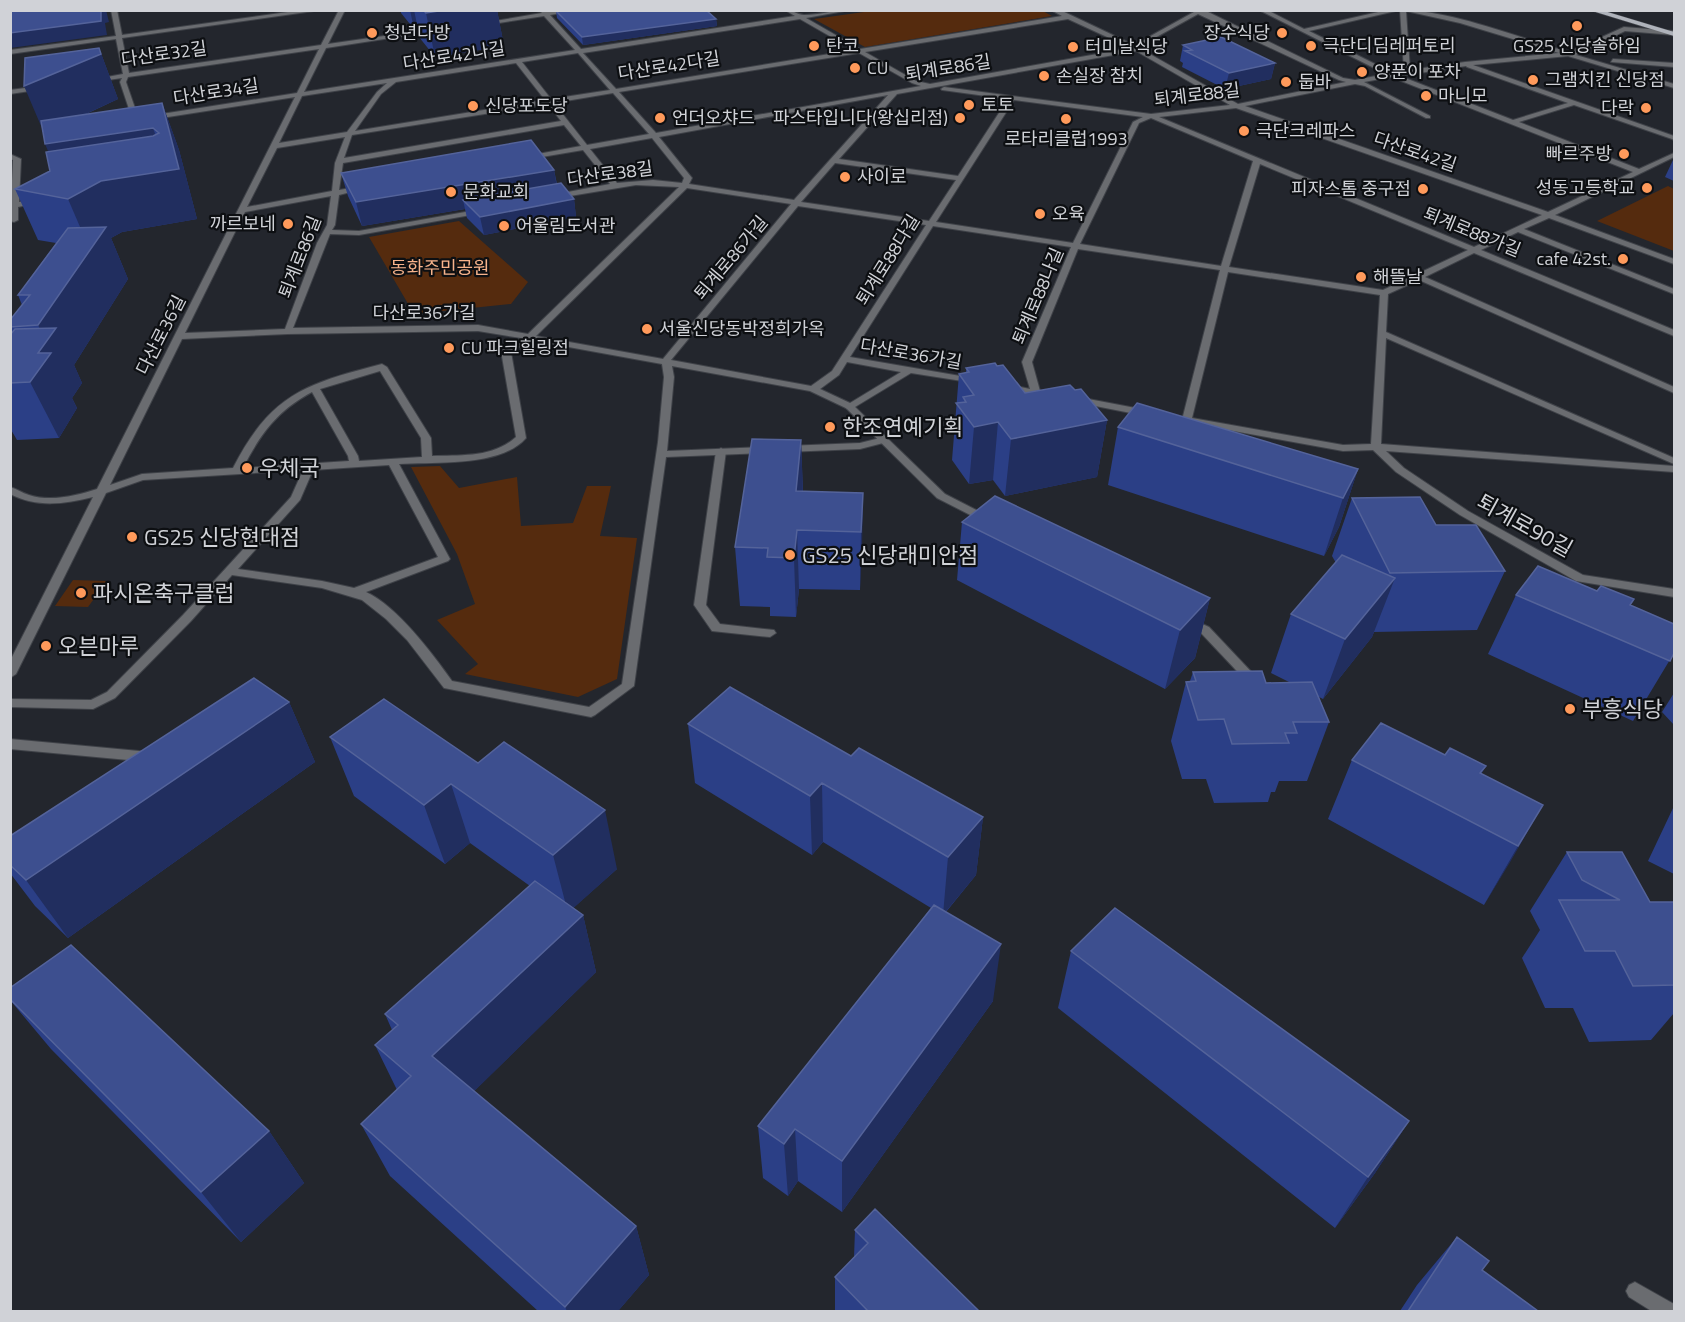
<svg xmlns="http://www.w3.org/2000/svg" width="1685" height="1322" font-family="'Titillium Web','Noto Sans KR',sans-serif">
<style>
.green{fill:#552b0e}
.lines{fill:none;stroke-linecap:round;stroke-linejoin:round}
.lane-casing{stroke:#3f4248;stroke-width:2}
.street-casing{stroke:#3f4248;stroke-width:2}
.primary-casing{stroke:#3f4248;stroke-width:1}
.lane{fill:#6a6c70;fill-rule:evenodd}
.street{fill:#6a6c70;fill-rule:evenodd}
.primary{fill:#afb3bb;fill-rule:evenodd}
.wall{fill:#2b3f86}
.shaded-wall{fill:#212e5f}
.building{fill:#3d4f8f;stroke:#54639a;stroke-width:1.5}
.poi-dot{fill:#ff9a5b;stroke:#0d0f12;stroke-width:2}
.labels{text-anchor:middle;stroke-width:4.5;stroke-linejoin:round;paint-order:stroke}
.far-poi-label{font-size:18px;fill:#d0d2d7;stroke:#0d0f12;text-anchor:start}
.far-street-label{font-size:18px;fill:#d0d2d7;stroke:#0d0f12}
.far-park-label{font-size:18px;fill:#f7b38b;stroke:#0d0f12}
.poi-label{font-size:22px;fill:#d0d2d7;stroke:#0d0f12;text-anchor:start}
.street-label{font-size:22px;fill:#d0d2d7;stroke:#0d0f12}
</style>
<rect width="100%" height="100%" fill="#23262d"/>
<path class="green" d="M871,11L1041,10L1052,16L865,47L814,19Z
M1668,186L1674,189V251L1597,221Z
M459,221L528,282L511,304L414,314L369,237Z
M440,466L459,488L517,477L521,526L573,523L587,486H611L600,536L637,538L617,679L578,697L465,674L478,664L437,620L475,604L457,554L411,467Z
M73,580L107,581L88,607L55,606Z"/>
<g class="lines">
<g class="lane-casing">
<path id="lane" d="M10,154L21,159L19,202L36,200L40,202L18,207V220L14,222L10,221L13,160L10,159Z
M850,404L853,405L945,494L990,517L991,519L990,521H982L937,498L847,409L845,407Z
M721,448L726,451L706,605L720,624L774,630L776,633L770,637L712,631L694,605L716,451Z
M1189,618L1209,627L1259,680L1261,683L1259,686H1251L1201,633L1183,622Z
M10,739L150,752L155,754L156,757L155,760L150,762L10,749Z
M1635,1282L1674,1304V1312H1653L1629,1297L1626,1291L1629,1285Z"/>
</g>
<g class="street-casing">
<path id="street" d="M111,10H117L122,35L302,10H321L122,38L129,73L321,45L339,10H345L328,44L433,29L436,31L326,48L304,92L575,50L544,16L486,25L483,23L542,13L539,10L547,12L577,10L550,15L581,49L795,16L785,10C793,10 798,15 804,15C819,15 834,10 850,10L806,18L860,49L1062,16L1051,10H1060L1136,46L1147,38L1194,12L1192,10H1204L1343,78L1355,80L1386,74L1259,10H1267L1304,29L1387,10H1400L1309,31L1393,73L1404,71L1400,10C1451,10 1519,38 1569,52L1624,27L1674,31V35L1625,31L1576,55L1674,84V88L1568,56L1473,65L1674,136V140L1672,139L1574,105L1519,122L1639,169L1674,153V157L1555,215L1674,259V264L1549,218L1524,229L1674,289V294L1518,232L1481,250L1674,330V336L1474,253L1425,277L1674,387V393L1419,280L1388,294L1386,332L1674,458V464L1386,338L1381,444L1674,466V472L1386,451L1404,468L1468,511L1583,575L1674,589V597L1576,581L1460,515L1396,472L1373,450L1343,451L1184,422L1182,420L1220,270L1078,249L1032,362L1040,391L1054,395L1049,398L1004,389L1002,387L1007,384L1030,389L1022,362L1071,247L933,226L850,357L972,378L977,381L975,383L911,373L850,410L810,391L672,366L674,377L667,451L765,447L770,450L765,453L666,457L634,686L595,715L591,717L444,688L407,640L386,619L362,600L322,588L232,575L191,621L115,698L93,709L10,707V699L91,700L107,692L183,615L291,497L303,470L143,480L106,493L16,674L10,678V661L93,497C65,504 37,508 10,494V487C17,489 22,493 29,495C50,502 76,496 97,489L295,97L155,119L138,116L130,112L120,82L122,78L94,82L91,80L123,74L116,39L10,54V50L116,36ZM1406,11L1460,23L1559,53L1465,62L1410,70ZM1198,14L1339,80L1346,82L1238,104L1141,49L1151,40ZM800,19L854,50L616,89L583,53ZM1068,19L1131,48L930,84L916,81L865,52ZM319,49L297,93L155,115L136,111L126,82L128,77ZM1136,51L1230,105L1151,114L944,87L941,89L942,90L1008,99L958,176L839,159L897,94ZM578,53L610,90L551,99L522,62ZM859,53L912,83L921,86L656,133L619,92ZM516,63L545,100L355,131L381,94L396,82ZM1466,66L1467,67L1568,103L1513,120L1400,76ZM1391,77L1633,172L1548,212L1245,106L1355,84L1365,86L1426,118H1430V116L1364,82ZM387,83L377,92L347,132L279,143L302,96ZM613,93L649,134L587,145L554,103ZM888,95L794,200L689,184L692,178L659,137ZM1014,100L1143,117L1133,122L1073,243L936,222ZM548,104L561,121L344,158L352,135ZM1236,108L1542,215L1474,247L1159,117ZM1151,118L1253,161L1221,266L1080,244L1139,123ZM564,125L581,146L527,156L523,158L524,160L583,150L610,184L552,195V199L636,185L679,187L528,334L478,325L293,328L330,234L359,235L482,213L486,211L482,209L359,231L332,230L335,225L339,195L366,188L362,186L339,190L343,163ZM345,137L335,163L332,191L247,207L277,148ZM652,138L684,178L682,183L653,180L617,183L590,149ZM835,163L956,180L929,221L801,202ZM1260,164L1468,250L1383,290L1229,267ZM687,188L791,204L663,359L536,336ZM331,196L327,225L317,243L285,329L185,333L245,212ZM798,206L926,225L832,371L811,386L671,360ZM1228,272L1380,295L1371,444L1343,445L1192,418ZM478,331L521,338L501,351L516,437C493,458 461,455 432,456L431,438L387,367L382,364C305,384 271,394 233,468L142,474L110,485L182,339L288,334ZM530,340L662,364L664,377L658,442L622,684L589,707L452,681C432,653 397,606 366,592L448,561L450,559L399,464C436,462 501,467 526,438L511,352ZM847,362L901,372L850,403L820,389L839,375ZM380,371L421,438L422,457L359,461L358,456L320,389ZM312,392L348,456L349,461L243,468C261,433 277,411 312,392ZM389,465L438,557L354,588L322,581L238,569L300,500L313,470Z
M1613,59L1674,63V67L1611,62Z
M41,86L44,88L43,89L10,94V90Z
M1078,397L1146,410L1151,413L1146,416L1075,402V398Z
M884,437L889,440L887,442L860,449L786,452L781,449L786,446L860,443Z"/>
</g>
<g class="primary-casing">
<path id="primary" d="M1589,10H1601L1674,32V36Z"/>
</g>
<use href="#lane" class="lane"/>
<use href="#street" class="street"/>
<use href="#primary" class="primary"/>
</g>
<path class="wall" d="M401,10H497L504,46L435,57L419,37L418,29H414L401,13Z
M556,11L716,19L717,26L583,45L557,18Z
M1183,45L1275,63L1271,79L1225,89L1182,67L1183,63L1180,61Z
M99,48L118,99L84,115L162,103L179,150L197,219L122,232L111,238L128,279L74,365L82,383L72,398L77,408L59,438L17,440L10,428V320L22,305L18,295L56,243L38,240L15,189L50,171L49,152Z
M1674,159V181L1665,177L1673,160Z
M554,170L557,184L574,199L576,217L484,235L467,218L465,209L362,226L348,196L341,173Z
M997,366L1025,393L1075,390L1107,420L1097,477L1005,496L993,480L969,484L952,460L959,374L966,373V368Z
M1118,427L1358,469L1339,527L1324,556L1108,485Z
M801,440L803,492L863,493L860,590L799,589L796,617L770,616V607L740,606L735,547Z
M1352,498L1436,525L1505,571L1477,630L1374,632L1372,637L1323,699L1319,697L1329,722L1307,781H1279L1275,792H1271L1268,802L1214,803L1206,779H1182L1171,741L1186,682L1190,681L1193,672L1266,683L1289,682L1271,673L1291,614L1336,563L1332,556Z
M962,522L1210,598L1195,658L1165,689L957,580Z
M1516,595L1674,653L1633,721L1488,654Z
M1674,693V725L1662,712Z
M384,699L617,869L573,908L583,915L596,972L474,1091L636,1226L649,1275L618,1311H538L390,1176L361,1124L397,1090L375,1045L392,1030L385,1014L530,886L470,843L445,864L354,796L330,737Z
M289,702L315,762L68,938L35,906L10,873V836Z
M688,724L851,756L983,817L976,875L946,912L993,1001L842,1212L798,1181L788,1196L763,1178L758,1126L931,908L823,842L812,855L695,783Z
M1445,755L1486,766L1481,774L1543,805L1484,905L1328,819L1352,760Z
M1674,806V874L1648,861Z
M1567,852L1650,902H1674V1013L1651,1040L1589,1042L1573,1008H1545L1522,958L1540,930L1530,911Z
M1071,951L1409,1121L1375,1173L1335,1228L1058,1008Z
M10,988L269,1131L304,1183L241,1242L51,1049L10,1000Z
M855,1230L979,1311H835V1277L854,1257Z
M1457,1237L1482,1270L1538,1311H1400L1417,1285Z"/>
<path class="shaded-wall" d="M101,10H106L109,22L105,23L107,35L10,48V33Z
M410,10H414L418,29H414Z
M423,10H497L504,46L435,57L426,13Z
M716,19L717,26L583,45L582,37Z
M99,48L118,99L44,133L24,86Z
M1275,63L1271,79L1225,89L1229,73Z
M162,103L179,150L197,219L122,232L111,238L128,279L74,365L82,383L72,398L77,408L59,438L30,382L38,353L46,342L38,325L90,250L68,199L66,193L45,144L153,128L168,170Z
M554,170L558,193L463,200L465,209L362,226L356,202Z
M574,199L576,217L484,235L480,217Z
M1107,420L1097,477L1005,496L1011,439Z
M998,422L993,480L969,484L974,427Z
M801,440L803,497L796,491Z
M1358,469L1339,527L1324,556L1343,498Z
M863,493L862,551L860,590L861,532Z
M797,530L799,589L796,617L794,558Z
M1395,578L1372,637L1323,699L1345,639Z
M1210,598L1195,658L1165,689L1180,630Z
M289,702L315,762L68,938L26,880Z
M822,783L823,842L812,855L810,796Z
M451,784L470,843L445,864L424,805Z
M1543,805L1509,864L1484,905L1518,846Z
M605,810L617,869L568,913L553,855Z
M983,817L976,875L943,915L948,857Z
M583,915L596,972L455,1110L432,1056Z
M1001,944L993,1001L842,1212V1161Z
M1409,1121L1375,1173L1335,1228L1368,1177Z
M795,1129L798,1181L788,1196L784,1144Z
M269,1131L304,1183L241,1242L201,1192Z
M636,1226L649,1275L618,1311H567L565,1307Z"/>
<path class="building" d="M10,10H101V21L10,33Z
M423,10H445L426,13Z
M562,10H706L716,19L582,37L556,11Z
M1221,37L1275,63L1229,73L1185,51L1192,50L1183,45Z
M99,48L101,54L24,86L25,58Z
M162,103L179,169L101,181L68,199L15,189L50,171L46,152L153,136L159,133L153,128L45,144L41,121Z
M531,140L554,170L356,202L341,173Z
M561,183L574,199L480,217L463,200Z
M106,227L38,325L10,327V320L30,295H18L68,228Z
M56,328L38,353H51L30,382L10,383V335L15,329Z
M995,363L997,366L1003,365L1025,393L1070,385L1075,390L1081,389L1107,420L1011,439L998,422L974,427L956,403L966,402L963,397L974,395L959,374L969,372L966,368Z
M1137,403L1358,469L1343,498L1118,427Z
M752,439L801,440L796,491L863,493L861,532L797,530L794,558L767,557L768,548L735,547Z
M995,496L1210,598L1180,630L962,522Z
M1420,497L1436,525H1476L1505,571L1390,573L1352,498Z
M1342,555L1395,578L1345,639L1291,614Z
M1538,566L1597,591L1601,586L1634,599L1630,605L1674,624V653L1670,661L1516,595Z
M1262,671L1266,683L1312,682L1329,722H1293L1297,733H1285L1289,743L1232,744L1224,719L1198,720L1186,682L1196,681L1193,672Z
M254,678L289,702L26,880L10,865V836Z
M730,687L851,756L859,748L983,817L948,857L822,783L810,796L688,724Z
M384,699L478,763L504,742L605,810L553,855L451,784L424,805L330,737Z
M1381,723L1445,755L1450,748L1486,766L1480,773L1543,805L1518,846L1352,760Z
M1567,852H1622L1650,902H1674V985L1633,986L1615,951H1585L1559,900H1620L1582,880Z
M535,881L583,915L432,1056L636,1226L565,1307L361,1124L411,1076L375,1045L398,1025L385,1014Z
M934,905L1001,944L842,1161L795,1129L784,1144L758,1126Z
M1115,908L1409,1121L1368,1177L1071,951Z
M71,945L269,1131L201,1192L10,999V988Z
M875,1209L979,1311H868L835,1277L868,1243L855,1230Z
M1457,1237L1489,1261L1482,1270L1538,1311H1408Z"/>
<g class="poi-dot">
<circle cx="1577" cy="26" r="6"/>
<circle cx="372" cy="33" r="6"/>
<circle cx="1282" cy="33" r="6"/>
<circle cx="814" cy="46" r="6"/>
<circle cx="1311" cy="46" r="6"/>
<circle cx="1073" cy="47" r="6"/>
<circle cx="855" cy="68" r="6"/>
<circle cx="1362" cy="72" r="6"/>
<circle cx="1044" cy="76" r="6"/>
<circle cx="1533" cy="80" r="6"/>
<circle cx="1286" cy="82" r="6"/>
<circle cx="1426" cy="96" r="6"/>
<circle cx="969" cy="105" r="6"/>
<circle cx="473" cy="106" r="6"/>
<circle cx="1646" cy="108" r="6"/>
<circle cx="660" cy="118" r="6"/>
<circle cx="960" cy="118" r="6"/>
<circle cx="1066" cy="119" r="6"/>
<circle cx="1244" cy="131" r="6"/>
<circle cx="1624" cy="154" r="6"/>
<circle cx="845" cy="177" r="6"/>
<circle cx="1647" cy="188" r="6"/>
<circle cx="1423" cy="189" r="6"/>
<circle cx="451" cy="192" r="6"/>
<circle cx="1040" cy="214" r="6"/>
<circle cx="288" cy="224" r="6"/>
<circle cx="504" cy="226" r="6"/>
<circle cx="1623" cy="259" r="6"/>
<circle cx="1361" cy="277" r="6"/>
<circle cx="647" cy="329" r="6"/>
<circle cx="449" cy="348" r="6"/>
<circle cx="830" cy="427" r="6"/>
<circle cx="247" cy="468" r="6"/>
<circle cx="132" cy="537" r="6"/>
<circle cx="790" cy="555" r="6"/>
<circle cx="81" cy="593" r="6"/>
<circle cx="46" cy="646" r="6"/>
<circle cx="1570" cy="709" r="6"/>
</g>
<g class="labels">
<g class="far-poi-label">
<text x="384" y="39">청년다방</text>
<text x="1270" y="39" text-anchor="end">장수식당</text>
<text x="826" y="52">탄코</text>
<text x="1323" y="52">극단디딤레퍼토리</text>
<text x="1577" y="52" text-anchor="middle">GS25 신당솔하임</text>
<text x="1085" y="53">터미날식당</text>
<text x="867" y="74">CU</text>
<text x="1374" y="78">양푼이 포차</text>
<text x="1056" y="82">손실장 참치</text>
<text x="1545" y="86">그램치킨 신당점</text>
<text x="1298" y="88">둡바</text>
<text x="1438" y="102">마니모</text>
<text x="981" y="111">토토</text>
<text x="485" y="112">신당포도당</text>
<text x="1634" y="114" text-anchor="end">다락</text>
<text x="672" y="124">언더오챠드</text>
<text x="948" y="124" text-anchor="end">파스타입니다(왕십리점)</text>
<text x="1256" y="137">극단크레파스</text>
<text x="1066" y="145" text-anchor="middle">로타리클럽1993</text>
<text x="1612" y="160" text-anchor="end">빠르주방</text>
<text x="857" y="183">사이로</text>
<text x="1635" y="194" text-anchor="end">성동고등학교</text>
<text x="1411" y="195" text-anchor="end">피자스톰 중구점</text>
<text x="463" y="198">문화교회</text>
<text x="1052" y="220">오육</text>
<text x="276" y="230" text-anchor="end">까르보네</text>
<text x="516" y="232">어울림도서관</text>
<text x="1611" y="265" text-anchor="end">cafe 42st.</text>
<text x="1373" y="283">해뜰날</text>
<text x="659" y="335">서울신당동박정희가옥</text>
<text x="461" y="354">CU 파크힐링점</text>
</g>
<g class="far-street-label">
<text transform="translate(164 54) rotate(-8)" y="6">다산로32길</text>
<text transform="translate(454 56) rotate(-9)" y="6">다산로42나길</text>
<text transform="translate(669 66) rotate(-9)" y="6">다산로42다길</text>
<text transform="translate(948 68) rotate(-9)" y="6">퇴계로86길</text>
<text transform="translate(216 92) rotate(-9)" y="6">다산로34길</text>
<text transform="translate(1197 95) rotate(-7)" y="6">퇴계로88길</text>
<text transform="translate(1415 152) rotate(19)" y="6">다산로42길</text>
<text transform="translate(610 174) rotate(-8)" y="6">다산로38길</text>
<text transform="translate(1472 232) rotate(22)" y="6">퇴계로88가길</text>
<text transform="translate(300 257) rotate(-69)" y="6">퇴계로86길</text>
<text transform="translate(731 258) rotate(-50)" y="6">퇴계로86가길</text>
<text transform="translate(888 260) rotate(-58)" y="6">퇴계로88다길</text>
<text transform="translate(1038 296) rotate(-67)" y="6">퇴계로88나길</text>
<text x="424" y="319">다산로36가길</text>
<text transform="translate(161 335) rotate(-63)" y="6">다산로36길</text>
<text transform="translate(911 354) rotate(10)" y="6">다산로36가길</text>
</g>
<g class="far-park-label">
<text x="440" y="274">동화주민공원</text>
</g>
<g class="poi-label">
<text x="842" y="435">한조연예기획</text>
<text x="259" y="476">우체국</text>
<text x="144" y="545">GS25 신당현대점</text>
<text x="802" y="563">GS25 신당래미안점</text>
<text x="93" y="601">파시온축구클럽</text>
<text x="58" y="654">오븐마루</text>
<text x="1582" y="717">부흥식당</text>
</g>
<g class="street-label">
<text transform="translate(1525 525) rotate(29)" y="8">퇴계로90길</text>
</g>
</g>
<rect width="1685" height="1322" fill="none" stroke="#d0d2d7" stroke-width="24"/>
</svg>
